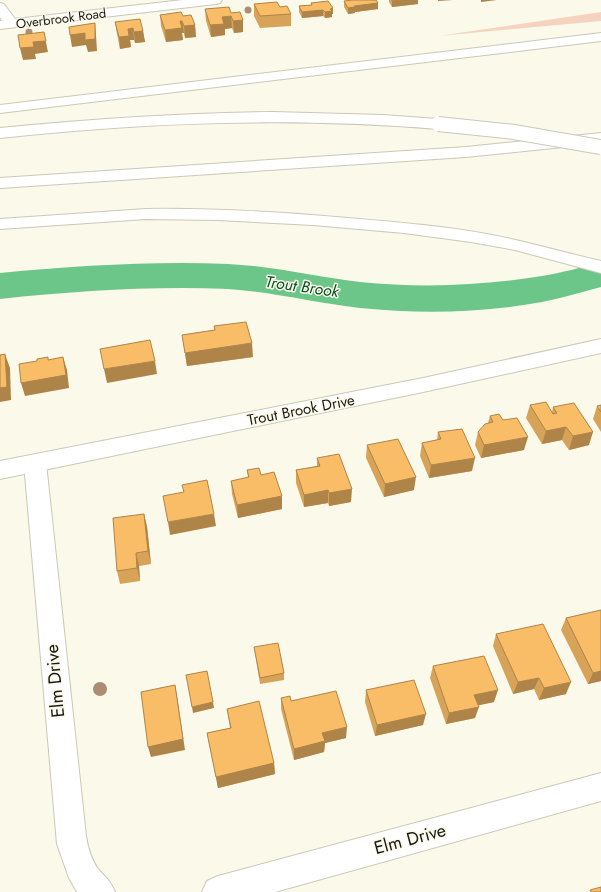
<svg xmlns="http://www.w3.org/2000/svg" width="601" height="892" font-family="Jost,sans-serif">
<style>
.green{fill:#f6d3c1}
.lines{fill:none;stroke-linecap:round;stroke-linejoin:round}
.river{fill:#6dc689;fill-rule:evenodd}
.street-casing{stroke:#cac8b8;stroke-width:2}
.secondary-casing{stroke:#cac8b8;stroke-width:2}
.highway-casing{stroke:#cac8b8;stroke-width:2}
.street{fill:#fff;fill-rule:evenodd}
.secondary{fill:#fff;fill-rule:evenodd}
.highway{fill:#fff;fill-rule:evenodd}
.highway-bridge-casing{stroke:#cac8b8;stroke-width:16;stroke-linecap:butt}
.highway-bridge{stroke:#fff;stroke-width:14}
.tree{fill:#ac8c72}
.wall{fill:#d6a359}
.shaded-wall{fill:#ae8449}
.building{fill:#f9bd68;stroke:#ae8449}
.labels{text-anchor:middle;stroke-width:3;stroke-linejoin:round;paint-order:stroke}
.far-street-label{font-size:13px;fill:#1a1913;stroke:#fbf9e9}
.street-label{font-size:15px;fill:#1a1913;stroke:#fbf9e9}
.water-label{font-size:16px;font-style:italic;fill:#084e27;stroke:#fbf9e9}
.near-street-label{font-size:18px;fill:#1a1913;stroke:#fbf9e9}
</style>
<rect width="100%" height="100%" fill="#fbf9e9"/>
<path class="green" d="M601,12V21L438,36Z"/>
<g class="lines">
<path class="river" d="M601,263V287C581,292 562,298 542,302C483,313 420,314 360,308C316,303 272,292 228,289C152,286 76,291 0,299V273C76,266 152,261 228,264C272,266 316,277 360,282C420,288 482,286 542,276C562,273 581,267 601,263Z"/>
<g class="street-casing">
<path id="street" d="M183,0H222L220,3L216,4L0,29V21H2L0,17V3L4,4L15,19Z
M35,455L43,457L46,463L86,836C88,848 91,859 98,869C106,878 110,880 115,892H77L69,878L57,844L24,463L27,457Z
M601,773V801L275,892H202L207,881L218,876Z"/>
</g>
<g class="secondary-casing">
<path id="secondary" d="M601,339V353L423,392L0,479V461L423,378Z"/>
</g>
<g class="highway-casing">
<path id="highway" d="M601,33V41L0,113V105Z
M273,112L383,115L438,119L443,121L446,124L443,127L438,129C289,117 149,122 0,138V128C91,119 182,113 273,112Z
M601,133V143L466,157L0,188V178L466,147Z
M146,209C214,208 281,212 348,218C396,222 445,226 492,235C529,242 565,253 601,261V273L515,250L471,242L404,233L313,225L218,220L146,219L0,229V219Z"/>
</g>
<use href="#street" class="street"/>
<use href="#secondary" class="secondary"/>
<use href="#highway" class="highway"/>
<g class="highway-bridge-casing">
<path id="highway-bridge" d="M438,124L514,132L601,147"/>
</g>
<use href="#highway-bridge" class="highway-bridge"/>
</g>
<g class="tree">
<circle cx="248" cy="10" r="3.5"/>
<circle cx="29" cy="32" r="3.5"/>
<circle cx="100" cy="689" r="7"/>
</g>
<path class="wall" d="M389,0H418V4L392,7L389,2Z
M344,1L378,3V9L355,12V13L348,14L344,7Z
M311,3L333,14H332V17L325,18L323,16L302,18L299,12V6L311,5Z
M254,4L280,7L291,14V26L260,28L254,16Z
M205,9L231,13L243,32L234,33L232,28L225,29V35L211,37L206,21Z
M160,15L183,16L195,25L196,37L185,38L184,33H182L183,40L166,42L161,26Z
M115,22L143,31L145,42L135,43L134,40H130L131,47L120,49L117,34Z
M214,326L253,357L187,366L182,335L214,330Z
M530,405L552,412L553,407L589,445L569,450L562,440L542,444L526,418Z
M601,405V432L593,419L597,406Z
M490,416L503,420L524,450L481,458L475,445L478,432L488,423Z
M438,432L472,471L429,478L420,456L422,443L437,440Z
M367,445L414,490L384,497L366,458Z
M317,458L351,502L329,506L328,503L304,507L296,483V470L317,466Z
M247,470L261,475L282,509L238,518L232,494L231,481L248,478Z
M144,514L147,527L151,564L139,566L140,581L120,584L117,571Z
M601,610V681L588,684L561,630L566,618Z
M496,634L566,694L539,700L534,689L513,694L493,646Z
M254,647L284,673V680L260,684L255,653Z
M433,666L494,702L478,705L475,718L446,724L430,678Z
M366,690L423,725L375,736L365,702Z
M281,698L291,701L346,738L325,743L324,752L294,760L281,709Z
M227,709L274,763L275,774L218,788L207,733L230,728Z"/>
<path class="shaded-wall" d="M403,0H418V4L392,7V1Z
M438,0H453L438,1Z
M481,0H497L481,2Z
M378,3V9L355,12V13L348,14V8L354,6Z
M333,8V14H332V17L325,18V12L330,9Z
M323,10V16L302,18V12Z
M231,16L232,28L225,29V35L211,37L210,25L222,17Z
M243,20V32L234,33L233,21Z
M180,21H182L184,33H182L183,40L166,42L165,30Z
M95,23L96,35L97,51L88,52L86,45L72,47L70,35Z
M195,25L196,37L185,38L184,26Z
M133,28L134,40H130L131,47L120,49L119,37L128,29Z
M143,31L145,42L135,43L134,32Z
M44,32L48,52L35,54L36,59L23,60L20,48L33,42Z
M252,343L253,357L187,366L185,353Z
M5,354L10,368L11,400L0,402V388Z
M63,357L67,370L69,388L25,396L21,383Z
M155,361L157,374L107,383L104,369Z
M566,427L562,440L542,444L546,431Z
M593,432L589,445L569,450L573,436Z
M528,437L524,450L481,458L484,445Z
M475,458L472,471L429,478L431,465Z
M416,477L414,490L384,497L385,484Z
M352,489L351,502L329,506V493Z
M328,490V503L304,507V495Z
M282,496V509L238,518L237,505Z
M144,514L147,527L151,564L148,551Z
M214,514L216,526L170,535L168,522Z
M136,553L139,566L140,581L137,568Z
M601,671V681L588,684L593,673Z
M539,678L534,689L513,694L518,682Z
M571,682L566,694L539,700L544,688Z
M175,685L177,696L185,750L151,757L148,747Z
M498,690L494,702L471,707L474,695Z
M213,702L214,708L193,713L192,707Z
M479,707L475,718L446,724L449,713Z
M426,714L423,725L375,736L377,725Z
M347,727L346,738L325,743L324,752L294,760V749L322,733Z
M274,763L275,774L218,788L216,777Z"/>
<path class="building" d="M353,0H376L378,3L354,6L355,7L348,8L344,1Z
M392,0H403L392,1Z
M328,1L333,8L330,9L332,11L325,12L323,10L302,12L299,6L312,5L311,3Z
M277,2L280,7L287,6L291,14L260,16L254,4Z
M229,7L231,13L240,12L243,20L233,21L231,16L222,17L224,24L210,25L205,9Z
M181,12L183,16L191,15L195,25L184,26L182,21H180L182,28L165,30L160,15Z
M140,19L143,31L134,32L133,28L128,29L129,36L119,37L115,22Z
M95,23V39L85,40V33L70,35L69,27Z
M44,32L46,41L33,42L34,47L20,48L18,35Z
M246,322L252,343L185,353L182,335L215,330L214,326Z
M150,340L155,361L104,369L100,349Z
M5,354L7,387L0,388V355Z
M48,357V360L63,357L66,375L21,383L19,364L37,361V359Z
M546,402L553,414L557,413L553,407L574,403L593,432L573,436L566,427L546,431L530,405Z
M601,405V412L597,406Z
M499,414L503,420L517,418L528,437L484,445L478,432L485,424L493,422L490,416Z
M462,429L475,458L431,465L422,443L441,439L438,432Z
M398,439L416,477L385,484L367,445Z
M339,454L352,489L329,493L328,490L304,495L296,470L320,466L317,458Z
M259,468L261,475L274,472L282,496L237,505L231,481L249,477L247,470Z
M207,480L214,514L168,522L163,496L184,492L182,485Z
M144,514L148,551L136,553L137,568L117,571L113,518Z
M601,610V671L593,673L566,618Z
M543,624L571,682L544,688L539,678L518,682L496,634Z
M278,643L284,673L260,678L254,647Z
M484,656L498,690L474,695L479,707L449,713L433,666Z
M207,671L213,702L192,707L186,675Z
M414,680L426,714L377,725L366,690Z
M175,685L183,739L148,747L141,692Z
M336,691L347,727L322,733L325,741L294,749L281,698L290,696L291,701Z
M259,701L274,763L216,777L207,733L231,728L227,709Z
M601,887V892H591L590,890Z"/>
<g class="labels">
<g class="far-street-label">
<text transform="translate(61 18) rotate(-7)" y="5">Overbrook Road</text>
</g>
<g class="street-label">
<text transform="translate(301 410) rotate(-11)" y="5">Trout Brook Drive</text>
</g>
<g class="water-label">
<text transform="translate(302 286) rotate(8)" y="6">Trout Brook</text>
</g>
<g class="near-street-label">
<text transform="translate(55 681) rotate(-95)" y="6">Elm Drive</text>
<text transform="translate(410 839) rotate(-15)" y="6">Elm Drive</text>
</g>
</g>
</svg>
